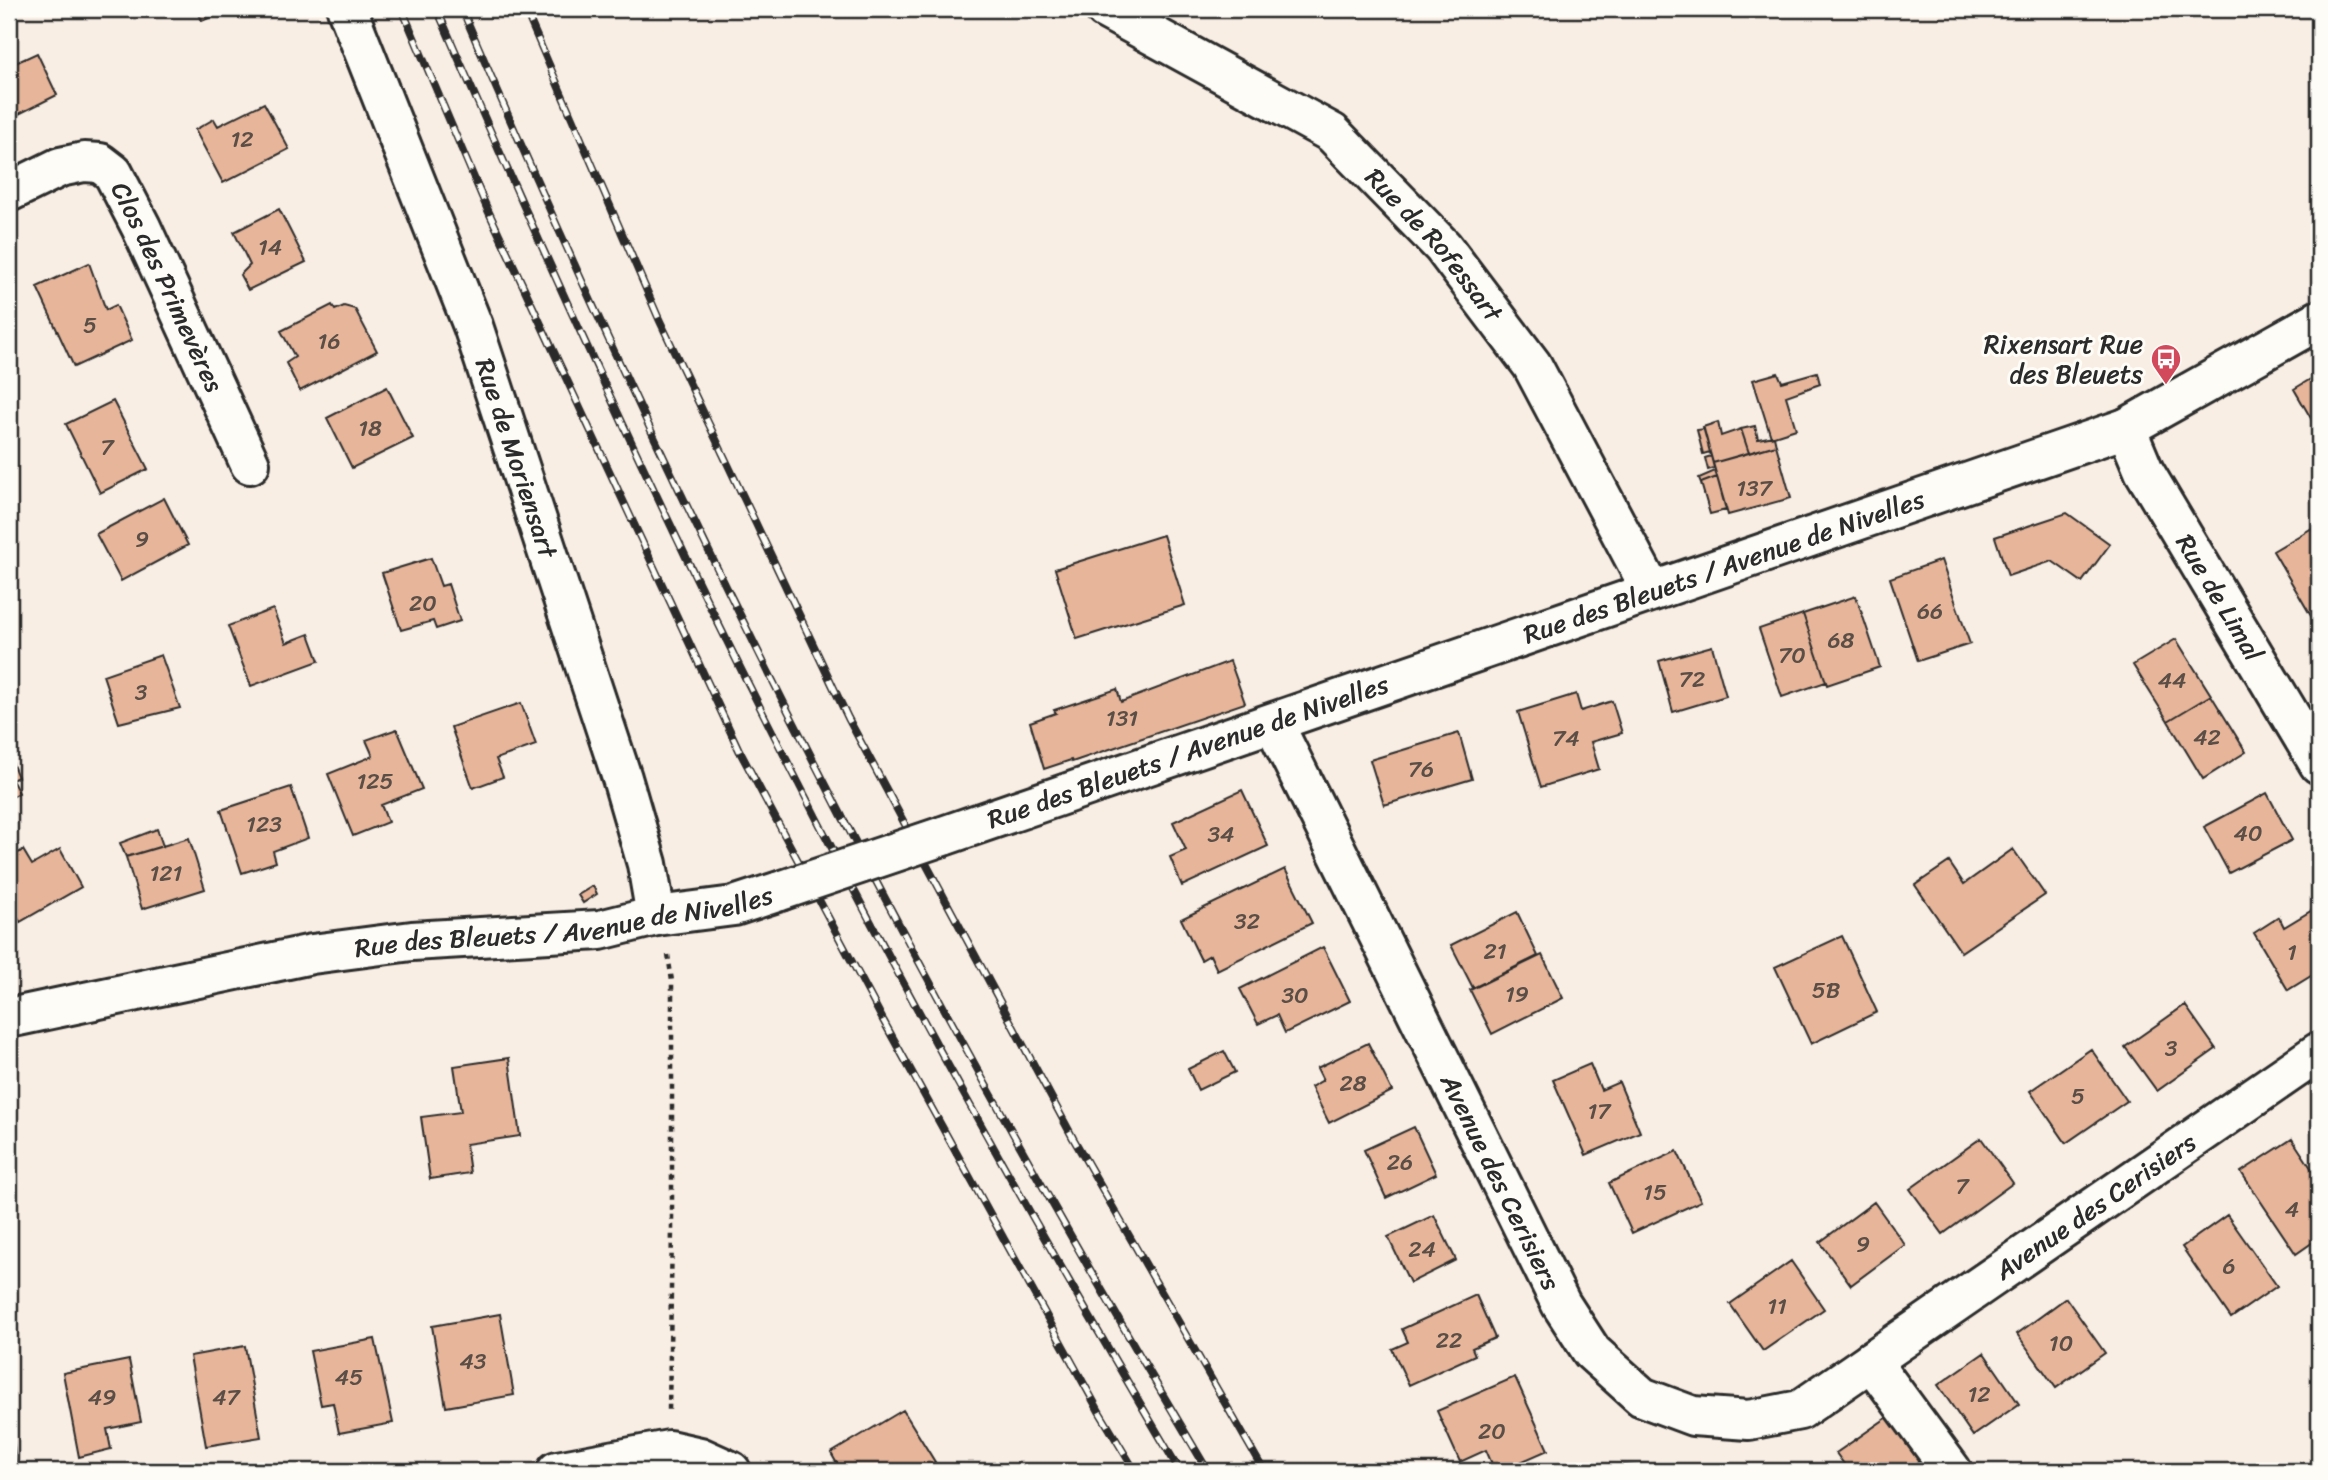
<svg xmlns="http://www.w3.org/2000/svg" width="2328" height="1480" font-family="Sriracha,sans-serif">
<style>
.building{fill:#e7b599;stroke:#2b2b2b;stroke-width:2}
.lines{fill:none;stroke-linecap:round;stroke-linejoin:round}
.street-casing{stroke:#2b2b2b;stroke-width:44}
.path{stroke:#2b2b2b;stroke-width:4.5;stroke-dasharray:5 5;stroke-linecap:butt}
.street{stroke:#fdfcf7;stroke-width:38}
.rail-casing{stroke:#2b2b2b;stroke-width:8}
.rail{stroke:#fdfcf7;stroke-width:5;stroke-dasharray:16;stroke-linecap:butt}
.street-bridge-casing{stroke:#2b2b2b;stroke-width:44;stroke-linecap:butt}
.street-bridge{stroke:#fdfcf7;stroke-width:38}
.labels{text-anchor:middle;stroke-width:6;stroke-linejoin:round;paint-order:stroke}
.number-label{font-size:23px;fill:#5a4e46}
.street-label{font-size:26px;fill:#2b2b2b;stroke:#fdfcf7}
.poi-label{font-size:26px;fill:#2b2b2b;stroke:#fdfcf7;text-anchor:end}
</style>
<rect width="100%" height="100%" fill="#f9eee4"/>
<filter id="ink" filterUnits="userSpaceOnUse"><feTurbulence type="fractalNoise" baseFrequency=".0143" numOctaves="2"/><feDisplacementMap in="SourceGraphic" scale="14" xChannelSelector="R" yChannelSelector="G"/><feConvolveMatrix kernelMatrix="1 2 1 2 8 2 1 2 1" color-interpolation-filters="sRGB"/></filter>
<g filter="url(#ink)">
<path class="building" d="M197,9H230L202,21Z
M37,53L57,95L9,119V66Z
M264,103L289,149L223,183L195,130L214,119L218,126Z
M279,209L306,262L248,290L240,275L250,265L234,232Z
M89,263L106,310L116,305L132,340L74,367L37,287Z
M332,305L335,310L344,306L355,309L377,351L300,391L286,363L295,357L281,331Z
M1817,372L1820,384L1786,396L1796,429L1771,437L1753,380L1778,373L1782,382Z
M2319,374V432L2294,389Z
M387,387L413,438L352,468L327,418Z
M113,401L148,469L100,493L66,424Z
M1718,422L1721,436L1741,429L1749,453L1713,463L1703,427Z
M1755,426L1758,439L1774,436L1776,445L1749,453L1741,429Z
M1704,429L1710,452L1703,454L1697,430Z
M1776,445L1791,498L1728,515L1713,463Z
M1711,456L1714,468L1708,470L1705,458Z
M1715,471L1717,477L1701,483L1699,478Z
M1717,477L1726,510L1710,514L1701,483Z
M164,498L188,545L121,581L96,534Z
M2067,513L2110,544L2082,582L2052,561L2008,576L1995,537Z
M2319,524V618L2314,621L2273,551Z
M1163,535L1185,605L1077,639L1055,569Z
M431,558L441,586L448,584L460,621L436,629L433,621L401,630L382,573Z
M1941,560L1970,644L1918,661L1890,578Z
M1856,596L1880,667L1827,685L1803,614Z
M273,609L286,643L309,634L319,661L251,686L228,626Z
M1803,614L1826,682L1782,697L1759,629Z
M2176,639L2211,695L2168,721L2133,665Z
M1712,646L1726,696L1673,712L1659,661Z
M161,655L180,708L119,723L103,675Z
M1230,661L1245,703L1072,762L1071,760L1044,769L1030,722L1056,713L1054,710L1117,689L1121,702Z
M1576,694L1581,711L1612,701L1622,733L1591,742L1599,769L1541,787L1518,712Z
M2211,695L2246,752L2203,779L2168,721Z
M521,703L536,745L496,759L503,777L473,788L451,727Z
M397,729L422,789L381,805L388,822L353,836L328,774L373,756L366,740Z
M1459,733L1472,779L1384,805L1370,760Z
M9,755L18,777L12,780L19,793L9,799Z
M291,787L308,838L273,851L276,862L242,873L221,810Z
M1242,790L1268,846L1182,886L1170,857L1186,850L1173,822Z
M2267,793L2292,840L2229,873L2204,827Z
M157,829L163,846L126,857L120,843Z
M189,838L205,889L142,909L126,857Z
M60,849L81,887L20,922L9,901V859L23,850L32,865Z
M2013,849L2045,895L1961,952L1915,885L1949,862L1964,884Z
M1285,869L1312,923L1217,970L1210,955L1201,960L1181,919Z
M593,886L597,894L583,903L578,895Z
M2319,906V971L2288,990L2254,933L2279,917L2284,927Z
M1517,912L1538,956L1473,988L1451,945Z
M1842,936L1877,1012L1811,1044L1775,967Z
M1323,947L1350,1001L1285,1033L1277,1015L1258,1024L1240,989Z
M1542,955L1563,998L1492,1034L1470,990Z
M2185,1005L2216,1049L2157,1091L2125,1047Z
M1368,1043L1392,1091L1329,1123L1311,1087L1323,1080L1317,1068Z
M2091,1049L2127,1101L2066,1143L2030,1091Z
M1224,1051L1235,1072L1198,1090L1188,1069Z
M509,1058L520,1136L466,1144L470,1173L430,1179L421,1117L461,1112L454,1066Z
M1590,1064L1601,1090L1619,1082L1640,1132L1586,1155L1553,1080Z
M1414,1127L1436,1174L1386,1198L1364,1150Z
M1981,1138L2013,1183L1943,1234L1910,1189Z
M2292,1139L2319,1180V1238L2296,1254L2241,1172Z
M1677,1151L1701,1201L1632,1233L1609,1183Z
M1874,1202L1905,1245L1851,1285L1820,1242Z
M1434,1215L1456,1260L1410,1283L1388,1237Z
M2227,1215L2277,1286L2231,1318L2182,1247Z
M1791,1261L1824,1309L1763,1351L1730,1304Z
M1476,1295L1495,1338L1472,1348L1475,1355L1409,1385L1392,1349L1408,1342L1402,1329Z
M2066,1298L2105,1353L2056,1388L2017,1334Z
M500,1314L514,1395L446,1407L432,1326Z
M375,1339L393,1423L339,1433L333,1403L321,1405L310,1351Z
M245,1346L261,1437L206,1446L190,1356Z
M1984,1353L2019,1404L1973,1436L1938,1385Z
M129,1360L141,1422L107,1429L111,1449L79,1457L63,1373Z
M1515,1377L1548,1450L1500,1471H1495L1486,1450L1460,1462L1437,1411Z
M903,1410L935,1462L919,1471H841L831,1453Z
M9,1417H11L17,1471H9Z
M1888,1417L1919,1461L1904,1471H1849L1836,1453Z
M1623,1465L1689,1470L1622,1471Z"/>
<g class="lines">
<g class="street-casing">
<g id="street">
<path id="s1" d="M347,9L473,326L622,778L647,864L656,916"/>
<path id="s2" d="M1105,9L1332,133L1443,247L1532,365L1651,590"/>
<path id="s3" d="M9,192L60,167L84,162L100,163L113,173L141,227L250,464"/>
<path id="s4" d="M2126,428L2144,471L2319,764"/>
<path id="s5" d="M1274,724L1561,1304L1592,1352L1642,1397L1693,1416L1749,1420L1800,1410L2319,1052"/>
<path id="s6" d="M943,836L2126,428L2319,320"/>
<path id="s7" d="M9,1018L312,954L412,941L600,930L656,916L734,906L780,891"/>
<path d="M1871,1361L1952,1471"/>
<path d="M557,1471L669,1450L700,1457L731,1471"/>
</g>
</g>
<path class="path" d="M668,955L672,981V1230L669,1411"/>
<use href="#street" class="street"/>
<g class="rail-casing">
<path id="rail" d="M402,9L486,206L739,750L883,1020L1100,1413L1135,1471
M437,9C543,253 653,497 774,735C900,985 1037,1230 1180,1471
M462,9C527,160 594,311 665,460C829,806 1012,1143 1208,1471
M525,9L659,319L848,718L1073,1138L1264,1471"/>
</g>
<use href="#rail" class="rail"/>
<g class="street-bridge-casing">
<path id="street-bridge" d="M780,891L943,836"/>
</g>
<use href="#street-bridge" class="street-bridge"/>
</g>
</g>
<defs>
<g id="bus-pin" transform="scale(1.575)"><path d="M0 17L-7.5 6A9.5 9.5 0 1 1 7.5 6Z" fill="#d1495b" stroke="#fdfcf7"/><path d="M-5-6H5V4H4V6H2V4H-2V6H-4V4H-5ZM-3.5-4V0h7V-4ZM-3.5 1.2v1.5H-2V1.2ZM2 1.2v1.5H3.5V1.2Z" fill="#fff"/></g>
</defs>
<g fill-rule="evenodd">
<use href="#bus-pin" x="2166" y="359"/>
</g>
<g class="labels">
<g class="number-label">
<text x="242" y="147">12</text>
<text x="270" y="255">14</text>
<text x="90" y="333">5</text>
<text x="329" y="349">16</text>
<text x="370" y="436">18</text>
<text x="107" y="455">7</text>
<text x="1754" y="496">137</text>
<text x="142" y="547">9</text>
<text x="423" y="611">20</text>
<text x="1930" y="619">66</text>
<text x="1841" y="648">68</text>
<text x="1792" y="663">70</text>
<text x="1692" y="687">72</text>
<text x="2172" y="688">44</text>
<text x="141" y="700">3</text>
<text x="1122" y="726">131</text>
<text x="2207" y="745">42</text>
<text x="1566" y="746">74</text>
<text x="1421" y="777">76</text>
<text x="375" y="789">125</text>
<text x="264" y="832">123</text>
<text x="2248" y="841">40</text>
<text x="1221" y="842">34</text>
<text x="166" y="881">121</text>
<text x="1247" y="929">32</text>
<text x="1495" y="959">21</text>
<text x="2292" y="960">1</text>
<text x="1826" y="998">5B</text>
<text x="1517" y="1002">19</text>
<text x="1295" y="1003">30</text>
<text x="2171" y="1056">3</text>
<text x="1353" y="1091">28</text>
<text x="2078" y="1104">5</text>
<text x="1599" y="1119">17</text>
<text x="1400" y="1170">26</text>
<text x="1962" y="1194">7</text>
<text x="1655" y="1200">15</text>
<text x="2292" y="1217">4</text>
<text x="1863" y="1252">9</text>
<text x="1422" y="1257">24</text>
<text x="2229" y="1274">6</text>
<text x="1777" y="1314">11</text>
<text x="1449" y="1348">22</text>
<text x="2061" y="1351">10</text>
<text x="473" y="1369">43</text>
<text x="349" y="1385">45</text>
<text x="1979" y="1402">12</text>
<text x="102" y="1405">49</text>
<text x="226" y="1405">47</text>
<text x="1492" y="1439">20</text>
</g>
<g class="street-label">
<text dy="9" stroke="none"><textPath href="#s2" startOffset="410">Rue de Rofessart</textPath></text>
<text dy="9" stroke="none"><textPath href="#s3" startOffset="240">Clos des Primevères</textPath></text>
<text dy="9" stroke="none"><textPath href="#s1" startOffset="480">Rue de Moriensart</textPath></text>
<text dy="9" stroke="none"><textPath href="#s6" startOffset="826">Rue des Bleuets / Avenue de Nivelles</textPath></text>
<text dy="9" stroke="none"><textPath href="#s4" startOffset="194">Rue de Limal</textPath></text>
<text dy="9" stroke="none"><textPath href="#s6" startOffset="259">Rue des Bleuets / Avenue de Nivelles</textPath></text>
<text dy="9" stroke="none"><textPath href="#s7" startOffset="564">Rue des Bleuets / Avenue de Nivelles</textPath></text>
<text dy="9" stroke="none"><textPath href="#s5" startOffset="511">Avenue des Cerisiers</textPath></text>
<text dy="9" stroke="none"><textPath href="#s5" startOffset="1293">Avenue des Cerisiers</textPath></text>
</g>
<g class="poi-label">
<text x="2143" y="353">Rixensart Rue<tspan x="2143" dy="30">des Bleuets</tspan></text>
</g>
</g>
<rect width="2328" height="1480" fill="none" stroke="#fdfcf7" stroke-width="35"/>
<rect x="18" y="18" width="2293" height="1445" fill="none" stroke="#2b2b2b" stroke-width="2.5" filter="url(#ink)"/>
</svg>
